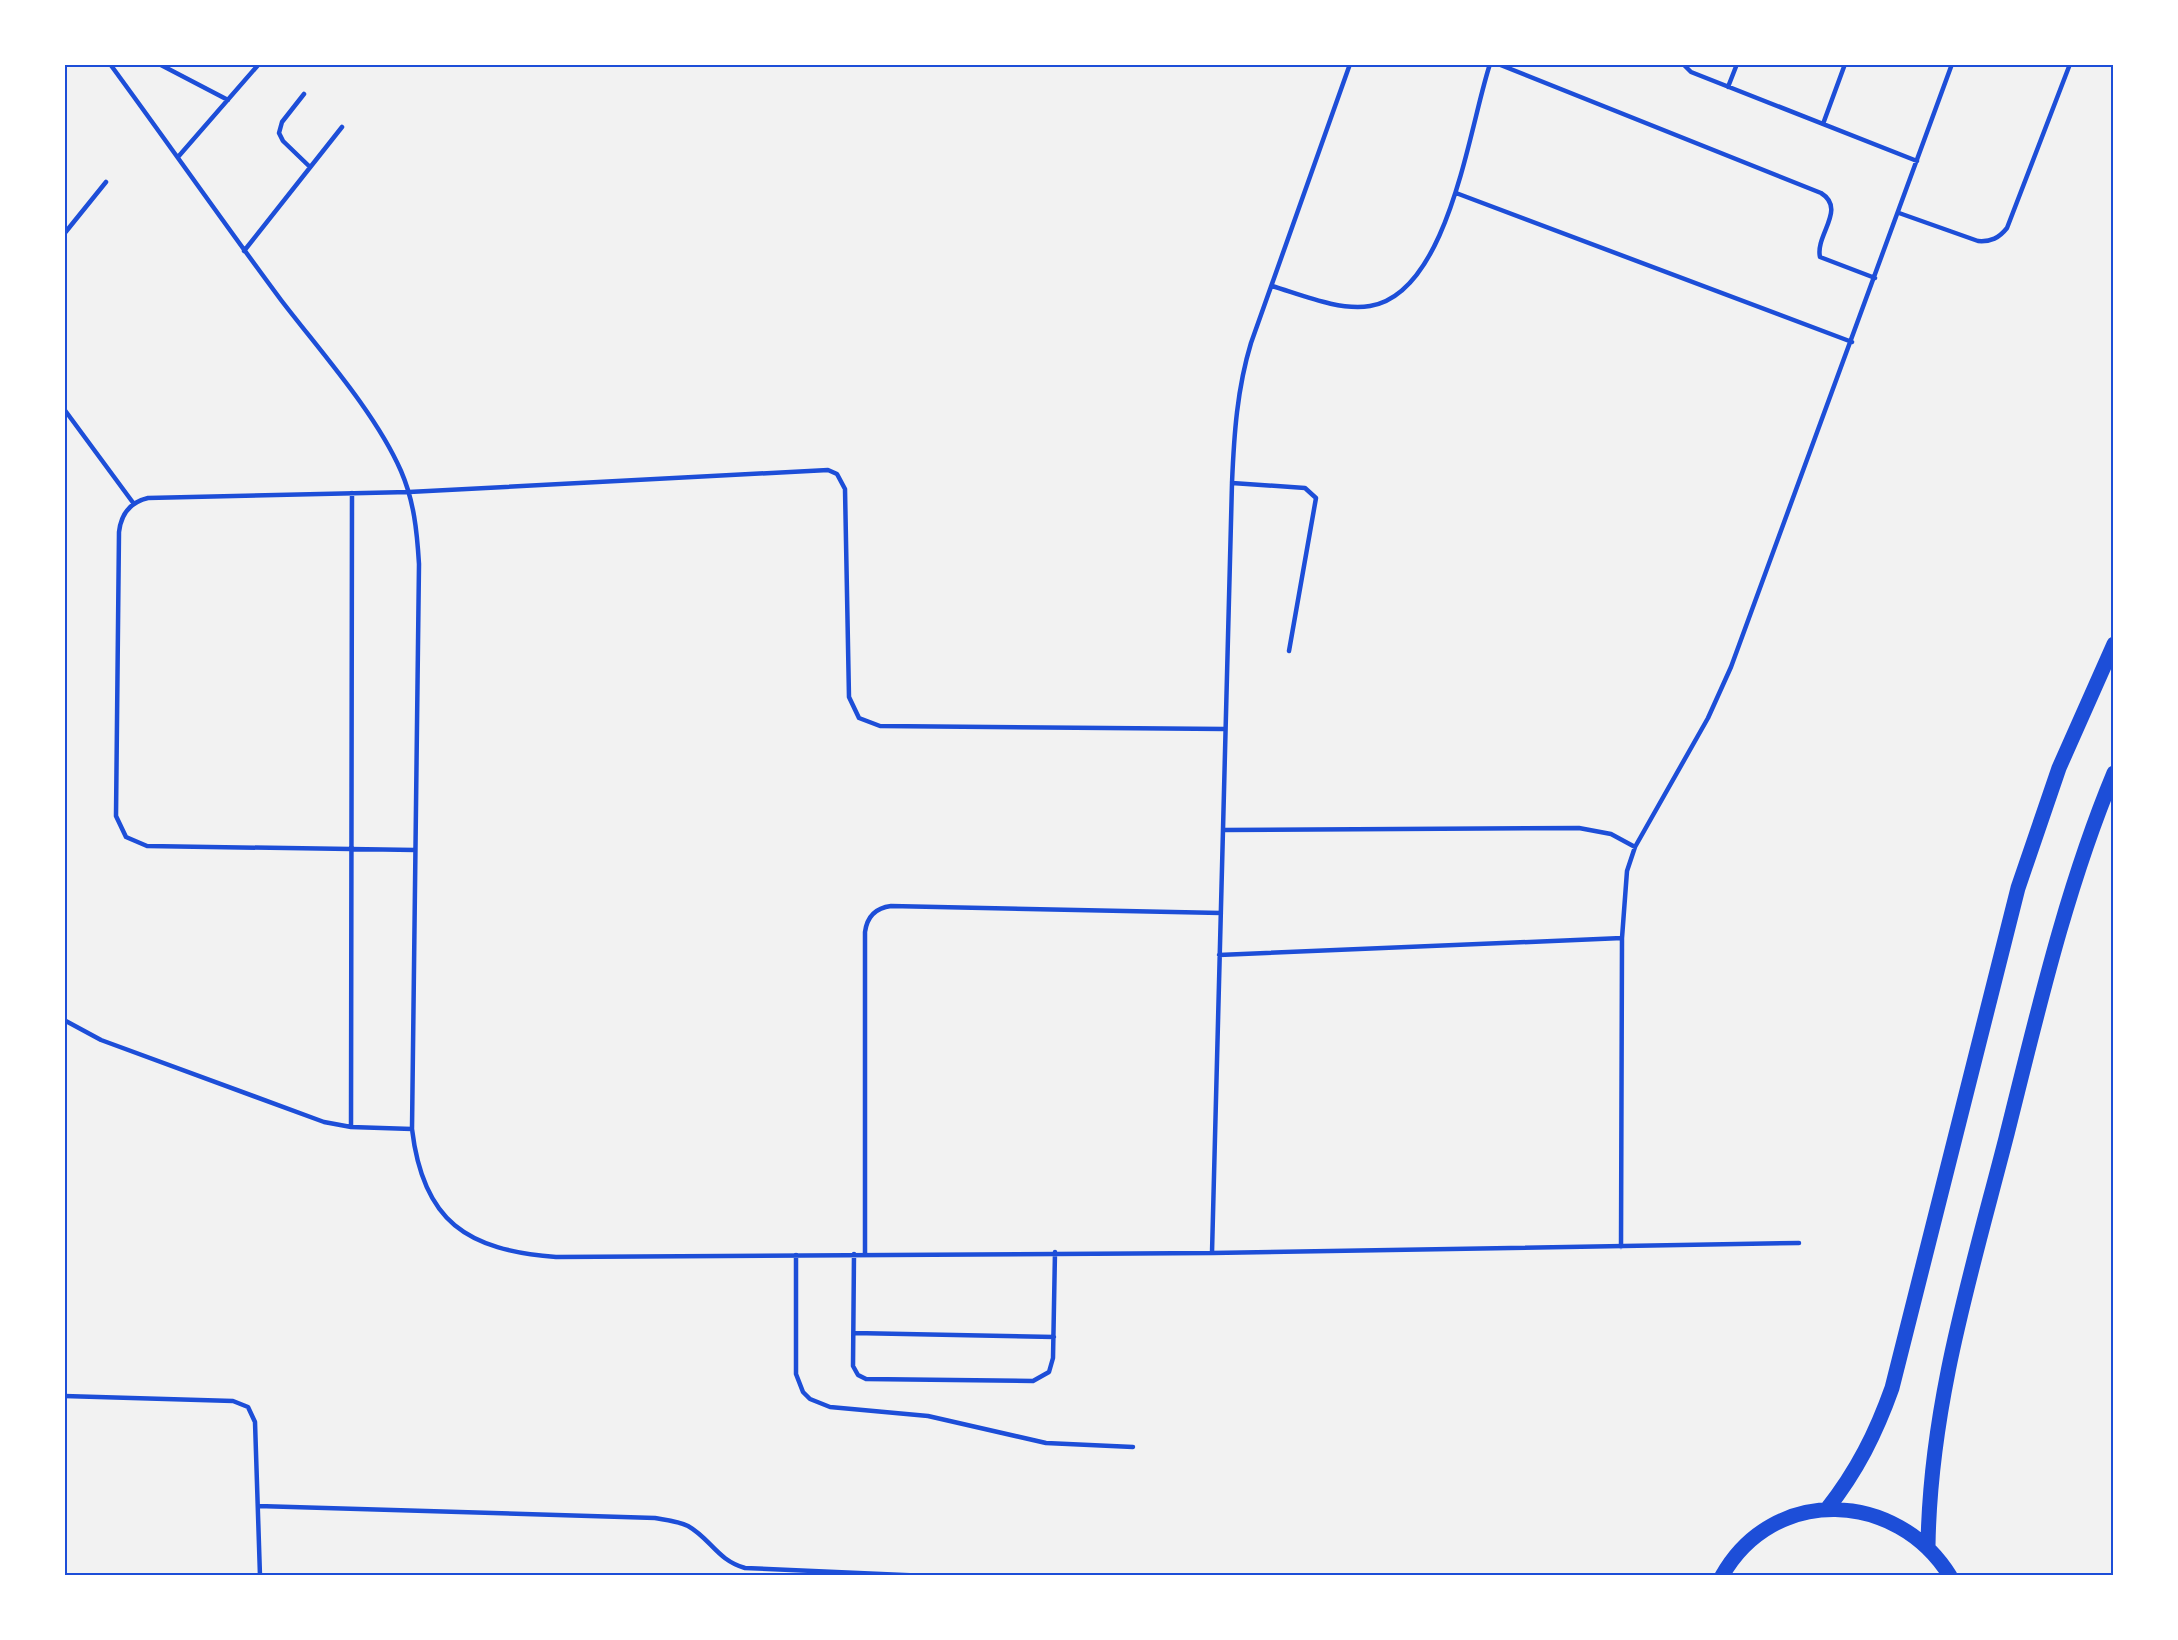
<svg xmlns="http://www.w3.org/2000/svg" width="2178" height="1640" font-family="Overpass,sans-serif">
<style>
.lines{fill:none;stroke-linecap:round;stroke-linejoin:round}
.service{stroke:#1d4ed8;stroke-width:4.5}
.primary{stroke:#1d4ed8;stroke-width:15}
.neatline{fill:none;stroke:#1d4ed8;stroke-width:2}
</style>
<rect width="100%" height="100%" fill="#f2f2f2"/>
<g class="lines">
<path class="service" d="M110,64C168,143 223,222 281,300C320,351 375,412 401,471C414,501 417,531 419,564L412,1129C423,1222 467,1250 556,1257L1212,1253L1799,1243
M159,64L228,100
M1498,64L1821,193C1847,209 1815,235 1820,257L1875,278
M1683,64L1691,72L1917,161
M1728,87L1737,64
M304,94L282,122L279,133L283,141L310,167
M1823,124L1845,64
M178,157L259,64
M1456,193L1852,342
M1899,213L1978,241C1991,242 1999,238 2007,228L2070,64
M64,234L106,182
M244,251L342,127
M1272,286C1302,295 1339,311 1370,306C1449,293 1469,127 1490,64
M64,409L134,504
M1232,483L1305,488L1316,498L1289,651
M1223,830L1579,828L1611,834L1635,847
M415,850L147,846L126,837L116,816L119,532C121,514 131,502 148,498L409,492L828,470L837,474L845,489L849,697L859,718L880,726L1225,729
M1219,955L1622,938
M64,1020L101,1040L324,1122L351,1127L412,1129
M351,1127L352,493
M1621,1247L1622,938L1627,871L1635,847L1708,718L1731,667L1952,64
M1212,1253L1232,483C1234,435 1237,389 1251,343L1350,64
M854,1254L853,1366L858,1375L866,1379L1033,1381L1049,1372L1053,1358L1055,1252
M865,1254V932C867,917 875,908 891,906L1221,913
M796,1255V1374L803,1392L810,1399L830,1407L928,1416L1046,1443L1133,1447
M854,1333L1054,1337
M64,1396L233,1401L248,1407L255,1422L260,1576
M258,1506L655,1518C666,1520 678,1521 688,1526C711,1539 717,1560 745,1568L927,1576"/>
<path class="primary" d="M1827,1509C1857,1471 1876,1433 1892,1388L2018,888L2059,768L2114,644
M1928,1546C1930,1405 1971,1274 2006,1138C2037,1015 2065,891 2114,773
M1722,1576C1773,1485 1897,1490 1950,1576"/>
</g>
<rect width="2178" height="1640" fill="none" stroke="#ffffff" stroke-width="132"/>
<rect x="66" y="66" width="2046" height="1508" class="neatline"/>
</svg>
